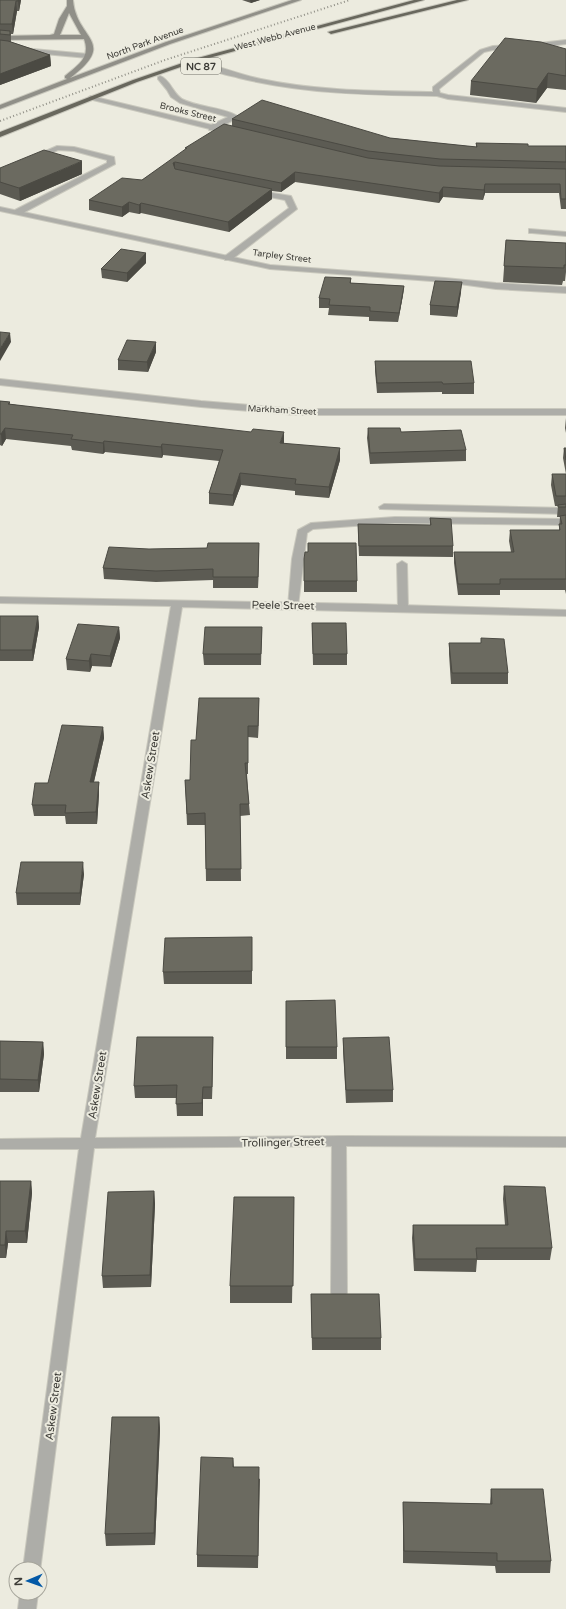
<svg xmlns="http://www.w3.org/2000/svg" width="566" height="1609" font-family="'Varela Round',sans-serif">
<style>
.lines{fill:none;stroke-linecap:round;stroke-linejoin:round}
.lane-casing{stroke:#c9c8bd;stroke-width:2}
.street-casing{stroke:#c9c8bd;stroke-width:2}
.secondary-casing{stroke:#c9c8bd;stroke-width:2}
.highway-casing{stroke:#c9c8bd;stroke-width:2}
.lane{fill:#adada8;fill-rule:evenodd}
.street{fill:#adada8;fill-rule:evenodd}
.secondary{fill:#908f88;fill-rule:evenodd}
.highway{fill:#68675d;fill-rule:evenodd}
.rail{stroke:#919087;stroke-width:2;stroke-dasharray:1 2.5;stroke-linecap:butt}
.wall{fill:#5c5b53}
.shaded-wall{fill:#4b4a43}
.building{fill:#6b6a60;stroke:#4b4a43}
.labels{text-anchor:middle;stroke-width:4;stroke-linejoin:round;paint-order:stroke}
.far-street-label{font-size:9px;fill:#3c3b36;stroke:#ecebdf}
.shield{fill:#ecebdf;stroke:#717069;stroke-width:1}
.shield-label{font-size:10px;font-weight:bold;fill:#3c3b36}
.street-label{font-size:11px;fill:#3c3b36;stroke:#ecebdf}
</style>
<rect width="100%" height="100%" fill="#ecebdf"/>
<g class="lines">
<g class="lane-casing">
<path id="lane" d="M566,40V44L531,48L528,46L531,44Z
M513,45L515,46V48L493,50L484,52L439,89L440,93L448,95L566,108V112L448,99L437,96C370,95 304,94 239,78C228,75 210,72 202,65L205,63C224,68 242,75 261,79C317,91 376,91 433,92V87L480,50L493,46Z
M0,46L88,54L91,56L88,58L0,50Z
M160,76C171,80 173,95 184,100C198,107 227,108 239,117L215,130H209V126L228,117L180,103L171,97L167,90L158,79V77Z
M57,146L74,147L114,157L115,164L21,214H15V210L107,163V160L74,151L58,150L37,160H34L30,158Z
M254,190L291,196L297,209L231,260H225V256L289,208L285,200L254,194Z
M529,229L566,232V236L532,233H529Z
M384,504L566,508V514L380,509L379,507Z
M395,517L566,519V525L395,523L313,529L307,533L298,606L293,609L289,608L288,606L292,559L298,530L311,523Z
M402,561L407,564L408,608L403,611L398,608L397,564Z
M339,1136L344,1137L346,1141L347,1293L344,1297L339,1299L334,1297L331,1293L332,1141L334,1137Z"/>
</g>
<g class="street-casing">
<path id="street" d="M91,96L233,130L234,132L230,134L89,99V97Z
M0,207L270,265L445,278L496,283L566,287V293L496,289L445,282L270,269L0,211Z
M0,379L201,401L297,409H566V415H297L201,407L0,385Z
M0,597L365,604L566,610V616L182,607L95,1138L346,1136L566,1137V1147L346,1146L94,1148L40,1571V1569H23L79,1149H0V1139L81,1138L171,606L0,603Z
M20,1593H38L36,1609H18Z"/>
</g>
<g class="secondary-casing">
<path id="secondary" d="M67,0H73C76,40 119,41 70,78L166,42L292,0H301L170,44L0,109V105L67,79L65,78V76C78,65 91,58 84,39L0,40V36L50,35L54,34L59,19L67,6ZM69,13L81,35H60Z"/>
</g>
<g class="highway-casing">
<path id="highway" d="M414,0H424L198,61L137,82L0,137V132L133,80L194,59Z
M457,0H468L331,34L328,32Z"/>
</g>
<use href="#lane" class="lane"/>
<use href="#street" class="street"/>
<use href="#secondary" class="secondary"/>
<use href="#highway" class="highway"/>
<path class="rail" d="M0,121L165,60L350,0"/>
</g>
<path class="wall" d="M0,0H21L19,11H17L13,34H11V42L50,55L51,66L0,85Z
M242,0H260L251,3Z
M566,49V90L547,88L536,103L470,95L471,81Z
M232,119L390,138L476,147V143L528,146H566V209H561L559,193H485L483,200L443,197L439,203L295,182L281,192L272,191V199L229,232L141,213L139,214L129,212L122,217L89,210V200L142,180L186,150L185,148L232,126Z
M0,168L82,174L20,201L0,194Z
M506,240L566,243V272L565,281H563L562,285L503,282Z
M146,263L127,282L102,278L101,269Z
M351,278V283L404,286L403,295L398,322L369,321V317L328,315L329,308H319V298Z
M461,292L457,317L430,315V305Z
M156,352L148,372L118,370V360Z
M375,361L474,383V394H442V392L377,393L375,371Z
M0,401L10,402V404L284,444L340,448V460L329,498L295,495V491L241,485L233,506L209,504V493L219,461L163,455L162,458L105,452L103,454L72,450L71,446L6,439L2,446L0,445Z
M566,418V433L565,428Z
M368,428L401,432L466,450V461L370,464L367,438Z
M564,448H566V594L565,590H500V595H458L454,563V552H511L509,541L510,530H559L560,517H557L558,506H555L551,485L552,474H566L563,458Z
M430,518L453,546V557L359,556L358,535V524L430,525Z
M259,543L258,588H213V580L156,582L104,579L103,568L149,549L207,548Z
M308,543L357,581V592H304V559L308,552Z
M0,616H38L39,627L33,661H0Z
M312,623L347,654V665H313Z
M119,627L120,638L111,667L92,666L90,672L67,670L66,659Z
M262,627L261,665H204L203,654Z
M481,638L508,673V684H451L449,654V643H481Z
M259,698L258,738L248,737V774H247L249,804L250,815L240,816L241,881H206L205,825H187L185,780H190L196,740Z
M103,727L104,738L94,782H99V794L97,824H66L65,816H34L32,805L48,783Z
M84,874L80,905H17L16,893Z
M252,937V984H164L163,972Z
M286,1001L337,1047V1059H286Z
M213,1037L212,1099H203V1116H177L176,1098H135L134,1086Z
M343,1038L393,1090V1102L346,1103L343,1050Z
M0,1041L43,1042L44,1054L39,1092H0Z
M0,1181H31L32,1193L27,1243H8L6,1258H0Z
M504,1186L552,1248L550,1260H477L476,1272L414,1271L412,1238L413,1225H505L503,1199Z
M154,1191L155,1204L151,1287L103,1288L102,1276Z
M294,1197L292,1303H230V1286Z
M311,1294L381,1338V1350H312Z
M159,1417L160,1429L155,1545L106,1546L105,1534Z
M233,1458L234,1467L260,1479L258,1568L197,1567V1555Z
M491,1489L551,1561L550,1573H496L495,1566L403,1563V1502L490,1504Z"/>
<path class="shaded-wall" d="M18,0H21L19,11Z
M250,0H260L251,3Z
M16,1L17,11L13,34L12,24Z
M50,55L51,66L0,85V74Z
M548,73L547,88L536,103L537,89Z
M82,161V174L20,201L19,188Z
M175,162V172L173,163Z
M295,172V182L281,192V183Z
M485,184V193L483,200L484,190Z
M443,187V197L439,203V193Z
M272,189V199L229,232L228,222Z
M129,202V212L122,217V207Z
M141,203V213L139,214V205Z
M146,253V263L127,282V273Z
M462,282L461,292L457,317V307Z
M404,286L403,295L398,322L399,313Z
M10,333L11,342L0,361V349Z
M156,342V352L148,372L147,362Z
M5,428L6,439L2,446L1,434Z
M284,432V443L280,455V443Z
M104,441L105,452L103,454V443Z
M162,444L163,455L162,458L161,447Z
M340,448V460L329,498V487Z
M240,473L241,485L233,506V495Z
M259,543V554L258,588V577Z
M38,616L39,627L33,661L32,650Z
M119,627L120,638L111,667L110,656Z
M91,654L92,666L90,672L89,661Z
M259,698V710L258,738V726Z
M103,727L104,738L91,794L90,782Z
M99,782V794L97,824L96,812Z
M83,862L84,874L80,905V893Z
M213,1037V1049L212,1099V1087Z
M43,1042L44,1054L39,1092L38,1080Z
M203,1087V1116L202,1103Z
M31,1181L32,1193L27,1243L25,1231Z
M154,1191L155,1204L151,1287L150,1275Z
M6,1231L8,1243L6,1258L5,1245Z
M159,1417L160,1429L155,1545L154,1533Z"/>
<path class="building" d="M0,0H18V1H16L12,24H0Z
M0,30L10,31V35L0,34Z
M505,38L541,42L566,49V76L548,73L537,89L471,81Z
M0,40L8,41L50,55L0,74Z
M262,100L390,138L477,147L476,143L528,144V146H566V162L440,159L368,151L232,119Z
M224,124L368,158L439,166L566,169V199H561L560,184H485L484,190L443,187L439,193L295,172L281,183L175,162L173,163L175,169L272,189L228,222L141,203L139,205L129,202L122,207L89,200L122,178L142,180L187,148H185Z
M44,150L82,161L19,188L0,182V168Z
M506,240L566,243V265H564V268L504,266Z
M121,249L146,253L127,273L101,269Z
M325,277L351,278L350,283L404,286L399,313L370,311V307L329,305L330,299L319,298Z
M435,281L462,282L457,307L430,305Z
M0,332L10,333L0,349Z
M127,340L156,342L147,362L118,360Z
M375,361H471L474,383L443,384L442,382L377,383Z
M0,401L10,402L8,404L251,432L253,429L284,432L280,443L340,448L329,487L295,484L296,479L240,473L233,495L209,493L223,450L162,444L161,447L104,441L103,443L71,439L73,435L5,428L1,434H0Z
M368,428H400L401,432L461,430L466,450L370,453Z
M564,448H566V460Z
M552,474H566V496H556Z
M566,504V507H558V505Z
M566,515V579H500V584H458L454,552H514L510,530H560L559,524H562L560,516Z
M430,518L451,519L453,546H359L358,524L431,525Z
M208,543H259L258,577H213V569L156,571L103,568L109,547L149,549L207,548Z
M308,543H356L357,581H304V559L305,552H308Z
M0,616H38L32,650H0Z
M312,623H346L347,654H313Z
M78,624L119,627L110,656L91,654L89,661L66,659Z
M205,627H262L261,654H203Z
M481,638L504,639L508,673H452L449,643H481Z
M199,698H259L258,726H248V763H245L249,804H240L241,869H206L205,813L187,814L185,780H190L191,740H196Z
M62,725L103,727L90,782H99L96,812L65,813L66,805H32L35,783H48Z
M21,862H83L80,893H16Z
M252,937V971L163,972L165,938Z
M335,1000L337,1047H286V1001Z
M137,1037H213L212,1087H203L202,1103L176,1104L177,1085L134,1086Z
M389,1037L393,1090H346L343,1038Z
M0,1041L43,1042L38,1080L0,1079Z
M0,1181H31L25,1231H6L5,1245H0Z
M504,1186L545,1187L552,1248H476L477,1259H415L413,1225H508Z
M154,1191L150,1275L102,1276L108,1192Z
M234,1197H294L293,1286H230Z
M311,1294H379L381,1338H312Z
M112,1417H159L154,1533L105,1534Z
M201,1457L233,1458V1467H259L258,1556L197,1555Z
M491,1489H543L551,1561H497V1553L404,1551L403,1502L492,1504Z"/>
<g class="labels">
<g class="far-street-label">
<text transform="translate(275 37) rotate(-15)" y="3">West Webb Avenue</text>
<text transform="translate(145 43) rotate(-20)" y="3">North Park Avenue</text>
<text transform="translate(188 112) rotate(14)" y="3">Brooks Street</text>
<text transform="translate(282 256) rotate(7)" y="3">Tarpley Street</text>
<text transform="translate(282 410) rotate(3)" y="3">Markham Street</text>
</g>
<rect class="shield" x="181" y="58" width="40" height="16" rx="3"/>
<g class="shield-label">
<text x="201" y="70">NC 87</text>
</g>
<g class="street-label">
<text transform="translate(283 605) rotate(1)" y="4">Peele Street</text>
<text transform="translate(150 765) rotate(-81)" y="4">Askew Street</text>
<text transform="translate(97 1085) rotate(-81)" y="4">Askew Street</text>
<text transform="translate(283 1142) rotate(-1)" y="4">Trollinger Street</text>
<text transform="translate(53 1406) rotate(-83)" y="4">Askew Street</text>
</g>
</g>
<g transform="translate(28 1581) rotate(268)"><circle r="19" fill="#ecebdf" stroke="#a6a59b"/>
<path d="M0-3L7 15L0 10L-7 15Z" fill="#0359a7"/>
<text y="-6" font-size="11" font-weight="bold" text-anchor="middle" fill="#3c3b36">N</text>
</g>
</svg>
